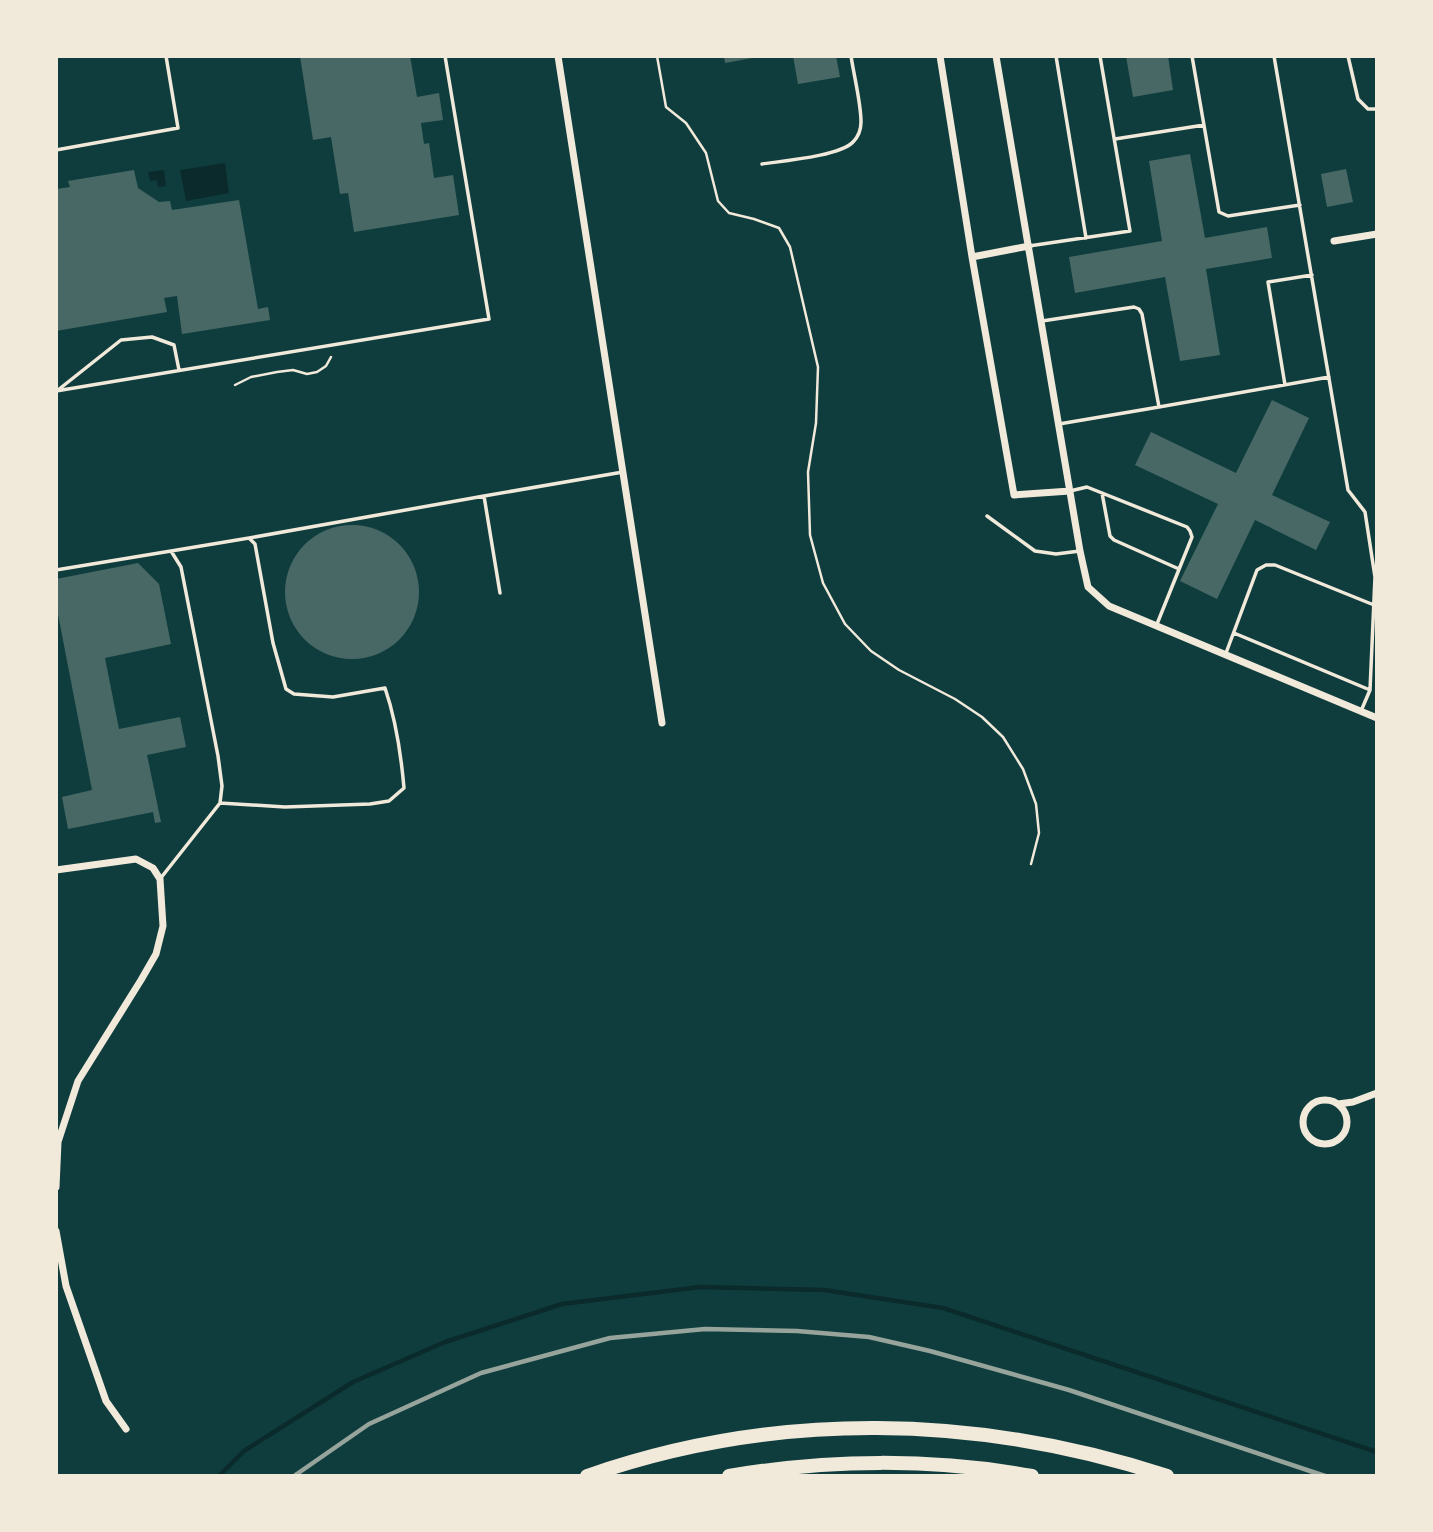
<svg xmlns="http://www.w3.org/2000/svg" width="1433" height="1532" font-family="'Source Serif 4',serif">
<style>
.water{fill:#0a2a2b}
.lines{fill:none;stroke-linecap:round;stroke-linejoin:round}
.stream{stroke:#0a2a2b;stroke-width:4.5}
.building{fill:#486865}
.path{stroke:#f1e9da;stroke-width:2.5}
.service{stroke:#f1e9da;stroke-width:3.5}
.minor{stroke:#f1e9da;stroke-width:7}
.motorway{stroke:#f1e9da;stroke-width:14}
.rail{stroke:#97a49c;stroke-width:4.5}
</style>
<rect width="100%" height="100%" fill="#0f3d3e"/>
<path class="water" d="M225,163L229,193L186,201L180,170Z
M164,170L166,186L158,187L157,180L150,181L148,172Z"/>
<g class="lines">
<path class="stream" d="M219,1476L244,1451L353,1382L445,1342L562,1304L700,1287L824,1290L943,1308L1377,1452"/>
</g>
<path class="building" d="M300,56H410L417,97L439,93L443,120L421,123L424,144L429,143L434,178L453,175L459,215L354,232L348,193L340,194L331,137L313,140Z
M724,56H757L758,57L725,63Z
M793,56H836L840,77L798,84Z
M1126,56H1168L1173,90L1133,97Z
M1190,154L1205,238L1267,227L1272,258L1206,269L1220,355L1180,361L1165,277L1075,293L1069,257L1162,241L1149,161Z
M1346,169L1353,202L1327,207L1321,174Z
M134,170L138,188L159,202L170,201L172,210L239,200L258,309L268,307L270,320L182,334L177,296L164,298L167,312L56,331V189L70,187L68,181Z
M1272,400L1309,418L1272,495L1330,522L1316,550L1255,520L1217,599L1180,581L1218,504L1135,465L1151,432L1236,473Z
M285 592a67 67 0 1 1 134 0a67 67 0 1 1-134 0Z
M138,563L159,584L171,644L105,658L119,729L180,717L186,747L147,755L161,822L155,823L153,812L68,829L62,797L92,790L56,604V579Z"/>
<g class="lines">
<path class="path" d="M657,56L666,107L686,123L706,153L718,201L729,213L754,219L779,228L790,247L818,367L816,423L808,472L810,535L823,583L845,624L871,651L899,670L955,699L982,717L1003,737L1023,769L1036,804L1039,833L1031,864
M235,385L251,377L277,372L293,370L307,374L317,372L326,366L331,357"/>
<path class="service" d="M1056,56L1086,238
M1192,56L1219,212L1228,216L1300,205
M1274,56L1348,490L1365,512L1375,577L1370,690L1361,711
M1348,56L1358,99L1368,109H1377
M1115,139L1204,125
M56,150L178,128L166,56
M762,164C782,161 840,156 853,142C858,137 861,129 861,122C861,103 854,76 851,56
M1029,246L1130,231L1100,56
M1042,321L1134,307L1139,309L1142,314L1159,407L1059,424
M1285,385L1268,282L1312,275
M58,390L121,340L152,337L174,345L179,370
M56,391L489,319L445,56
M1159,407L1329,377
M1070,491L1087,487L1187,527L1190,531L1192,537L1157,624
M1102,493L1110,536L1114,540L1179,569
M987,516L1035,551L1056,554L1080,551
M249,538L484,496
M171,551L249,538L255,544L273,643L286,689L294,694L333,697L385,688C396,720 401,754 404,788L389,801L370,804L285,807L220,803
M56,570L171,551L181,567L218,756L222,786L220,803L160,879
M500,593L484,496L623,472
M1234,633L1370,690
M1226,653L1257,570L1266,565H1275L1374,605"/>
<path class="minor" d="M558,56L662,723
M940,56L972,257L1014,495L1070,491
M996,56L1080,551L1088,587L1109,606L1377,718
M1334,241L1377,234
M972,257L1029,246
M56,870L136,859L153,868L160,879L163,926L156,954L141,980L78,1081L58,1142L56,1187
M1303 1122a22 22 0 1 1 44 0a22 22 0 1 1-44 0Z
M1338,1104L1353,1102L1377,1093
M56,1231L66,1286L106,1401L126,1429"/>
<path class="motorway" d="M587,1476C776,1410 977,1414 1167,1476
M729,1476C828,1459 933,1458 1032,1476"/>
<path class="rail" d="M294,1476L369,1424L481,1373L610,1338L705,1329L797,1331L869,1337L930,1351L1069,1390L1325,1476"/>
</g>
<rect width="1433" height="1532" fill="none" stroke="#f1e9da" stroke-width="116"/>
</svg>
